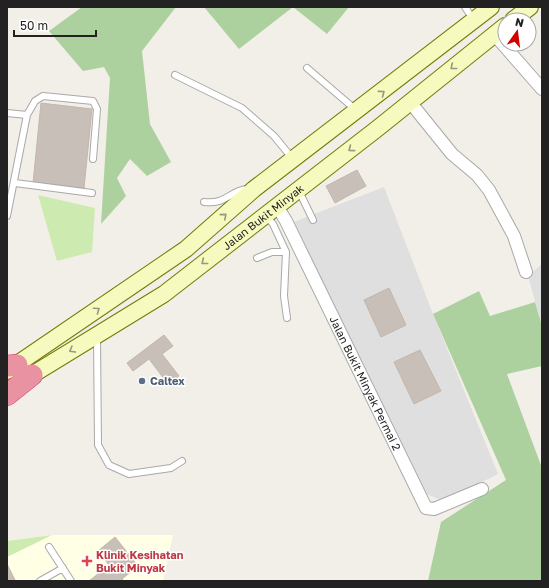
<svg xmlns="http://www.w3.org/2000/svg" width="549" height="588" font-family="'Golos Text',sans-serif">
<style>
.residential{fill:#e0dfdf}
.education{fill:#ffffe5}
.grass{fill:#cdebb0}
.forest{fill:#add19e}
.building{fill:#c7bfb8;stroke:#c4b6ab}
.lines{fill:none;stroke-linecap:round;stroke-linejoin:round}
.lane-casing{stroke:#a9a9a9;stroke-width:8}
.street-casing{stroke:#a9a9a9;stroke-width:14}
.secondary-casing{stroke:#707d05;stroke-width:18}
.highway-casing{stroke:#dc2a67;stroke-width:22}
.lane{stroke:#fff;stroke-width:6}
.street{stroke:#fff;stroke-width:12}
.secondary{stroke:#f7fabf;stroke-width:16}
.highway{stroke:#e892a2;stroke-width:21}
.oneway{stroke:#979978}
.service-dot{fill:#5c6f8a;stroke:#fff;stroke-width:1.5}
.health-dot{fill:#e0444e;stroke:#fff;stroke-width:1.5}
.labels{text-anchor:middle;stroke-width:3;stroke-linejoin:round;paint-order:stroke}
.street-label{font-size:11px;fill:#222;stroke:#fff}
.service-label{font-size:11px;font-weight:bold;fill:#4e5e75;stroke:#fff;text-anchor:start}
.health-label{font-size:11px;font-weight:bold;fill:#be3a42;stroke:#fff;text-anchor:start}
</style>
<rect width="100%" height="100%" fill="#f2efe9"/>
<path class="residential" d="M384,187L433,314L498,474L444,501L426,494L291,223Z
M542,264V326L528,276Z"/>
<path class="education" d="M52,535H173L163,581H7V541Z"/>
<path class="grass" d="M38,195L95,208L92,252L57,261Z
M52,535L7,557V541Z"/>
<path class="forest" d="M82,7H176L142,51L150,124L171,162L147,176L130,159L117,178L126,196L101,224L110,78L104,67L83,71L49,31Z
M204,7H293L239,49Z
M293,7H349L327,34Z
M479,291L490,316L535,302L542,326V366L507,374L542,468V581H428L441,522L506,480L433,314Z"/>
<path class="building" d="M41,103L92,109L84,188L33,183Z
M357,170L366,186L335,203L326,186Z
M389,288L406,325L381,337L364,300Z
M164,335L173,346L162,354L179,376L168,384L149,359L133,371L127,363Z
M420,350L441,391L414,404L394,362Z
M115,537L138,566L122,579L124,581H89L109,565L98,551Z
M7,564L15,580L13,581H7Z"/>
<g class="lines">
<g class="lane-casing">
<path id="lane" d="M465,7L473,19
M307,68L356,110
M175,75L242,108L274,136L292,158
M7,113L27,115L7,216
M27,115L35,101L43,96L93,101L97,109L93,159
M15,183L92,193
M299,191L313,220
M204,202C227,205 231,189 249,189
M266,216L273,224L286,252L284,296L287,318
M257,258L272,252H286
M97,337L98,445L109,465L129,474L171,468L182,461
M49,547L71,581
M40,581L63,568"/>
</g>
<g class="street-casing">
<g id="street">
<path d="M494,34L542,89"/>
<path d="M410,102L452,154L477,175L489,190L514,236L526,272"/>
<path id="s1" d="M277,206L286,221L426,508L434,509L482,489"/>
</g>
</g>
<g class="secondary-casing">
<g id="secondary">
<path d="M513,20L530,7"/>
<path d="M7,371L186,249L254,189L491,7"/>
<path id="s2" d="M22,381L164,294L378,128L505,26"/>
</g>
</g>
<g class="highway-casing">
<path id="highway" d="M7,366L17,365
M7,395L32,375"/>
</g>
<use href="#lane" class="lane"/>
<use href="#street" class="street"/>
<use href="#secondary" class="secondary"/>
<use href="#highway" class="highway"/>
</g>
<defs><path id="oneway-chevron" d="M-2-3.5L2.5 0L-2 3.5" fill="none" stroke-width="1.6" stroke-linecap="round" stroke-linejoin="round"/></defs>
<g class="oneway">
<use href="#oneway-chevron" transform="translate(453 67) rotate(141)"/>
<use href="#oneway-chevron" transform="translate(382 93) rotate(-37)"/>
<use href="#oneway-chevron" transform="translate(351 149) rotate(143)"/>
<use href="#oneway-chevron" transform="translate(224 216) rotate(-41)"/>
<use href="#oneway-chevron" transform="translate(204 262) rotate(142)"/>
<use href="#oneway-chevron" transform="translate(97 310) rotate(-35)"/>
<use href="#oneway-chevron" transform="translate(72 350) rotate(150)"/>
</g>
<circle class="service-dot" cx="142" cy="381" r="4"/>
<path class="health-dot" d="M85 555h4v4h4v4h-4v4h-4v-4h-4v-4h4z"/>
<g class="labels">
<g class="street-label">
<text dy="4" stroke="none"><textPath href="#s2" startOffset="292">Jalan Bukit Minyak</textPath></text>
<text dy="4" stroke="none"><textPath href="#s1" startOffset="198">Jalan Bukit Minyak Permai 2</textPath></text>
</g>
<g class="service-label">
<text x="150" y="385">Caltex</text>
</g>
<g class="health-label">
<text x="96" y="559">Klinik Kesihatan<tspan x="96" dy="13">Bukit Minyak</tspan></text>
</g>
</g>
<rect width="549" height="588" fill="none" stroke="#222222" stroke-width="16"/>
<g transform="translate(517 32) rotate(14)"><circle r="19" fill="#ffffff" stroke="#a7a7a7"/>
<path d="M0-3L7 15L0 10L-7 15Z" fill="#d40000"/>
<text y="-6" font-size="11" font-weight="bold" text-anchor="middle" fill="#222222">N</text>
</g>
<path d="M14 30v6h82v-6" fill="none" stroke="#222222" stroke-width="2"/>
<text x="20" y="30" font-size="12" fill="#222222" stroke="#ffffff" stroke-width="3" paint-order="stroke">50 m</text>
</svg>
